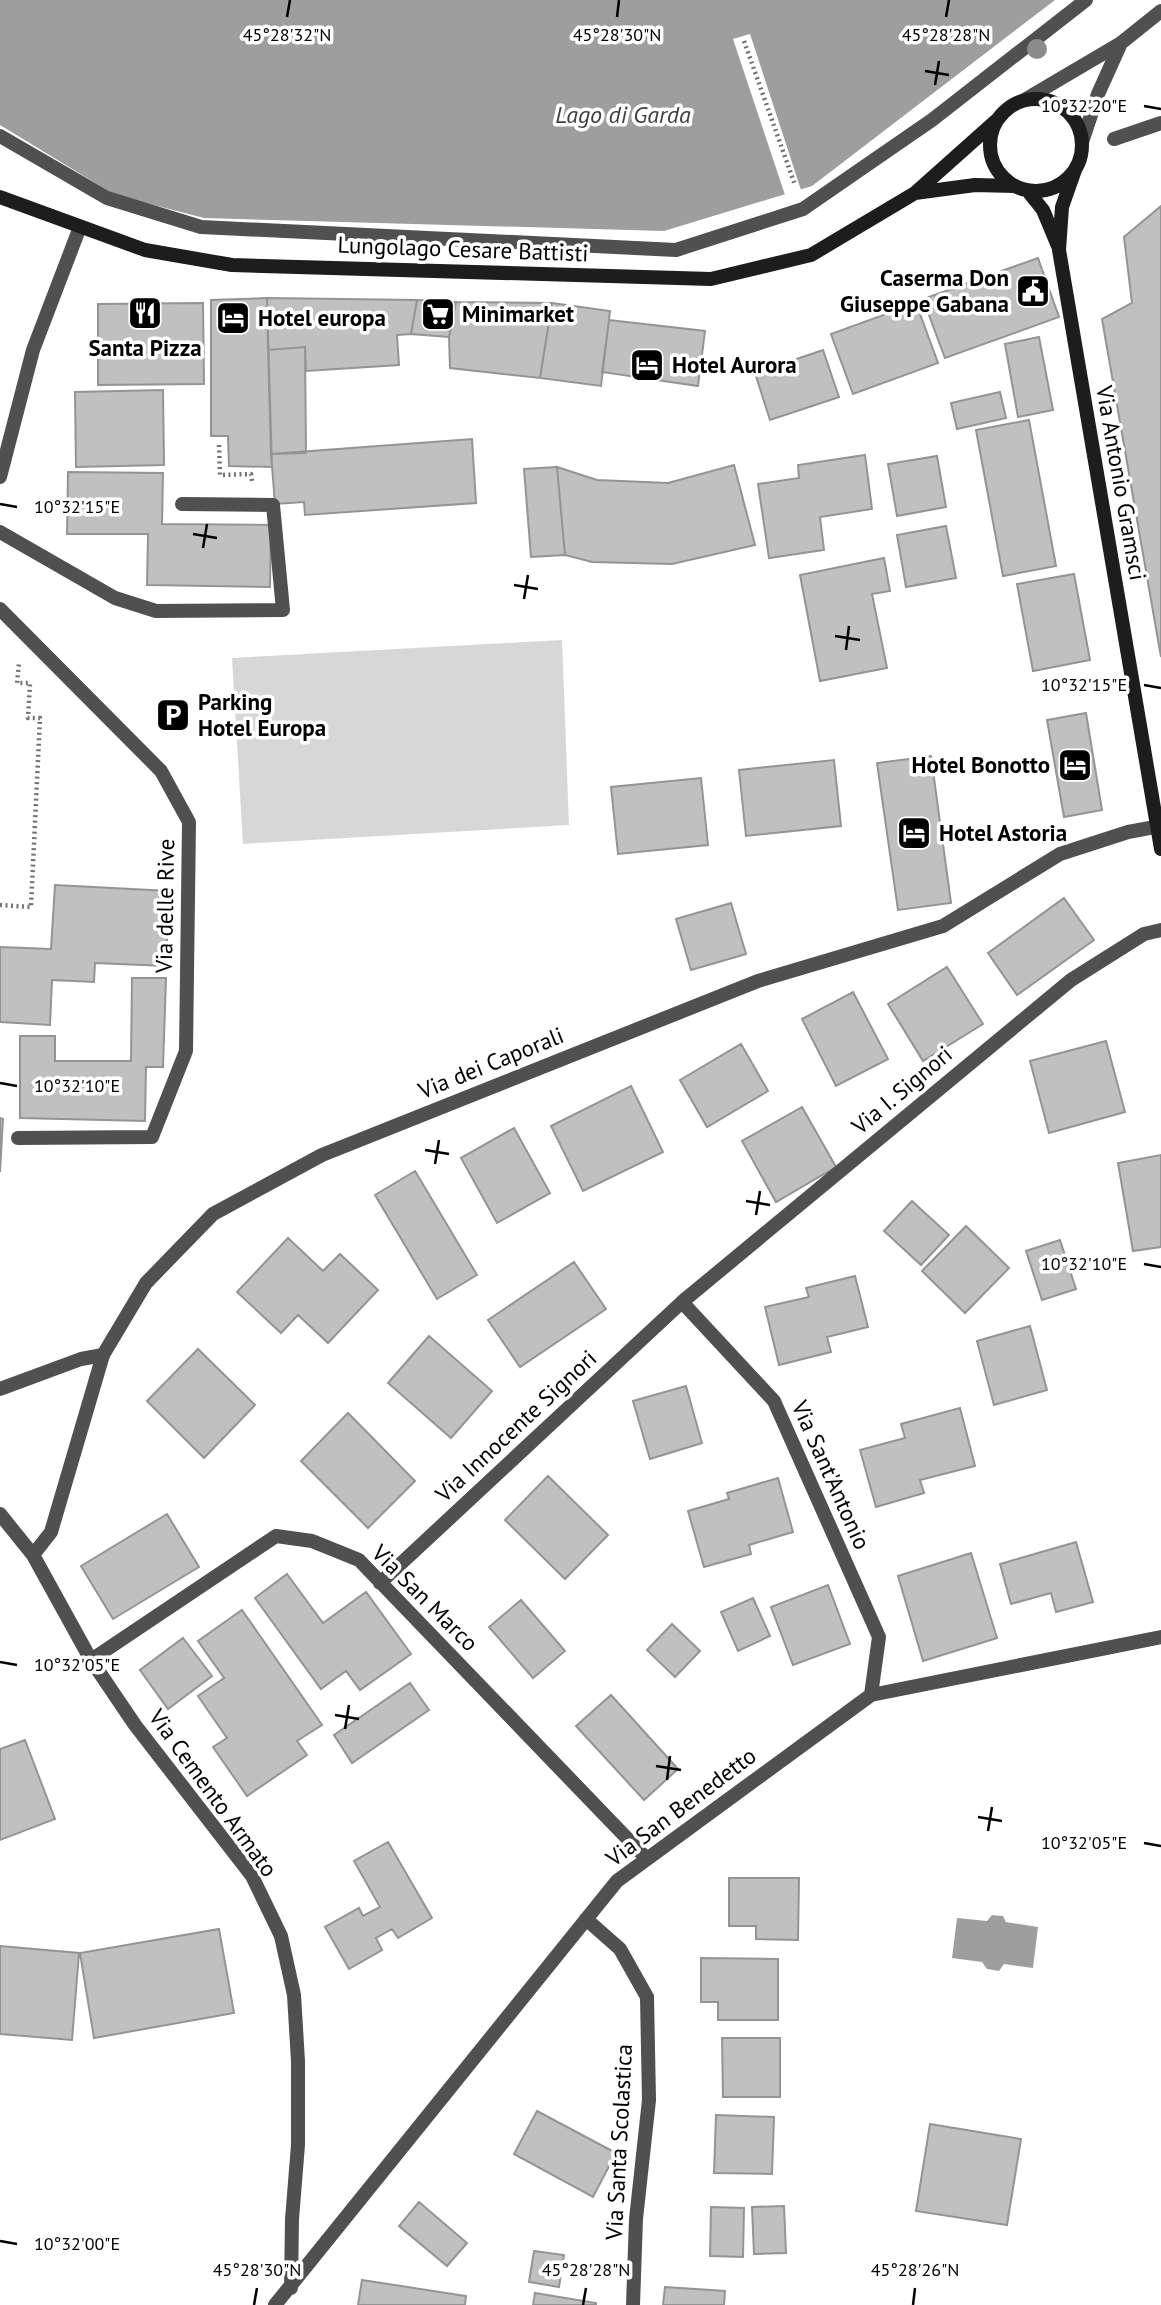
<svg xmlns="http://www.w3.org/2000/svg" width="1161" height="2305" font-family="'PT Sans',sans-serif">
<style>
.green{fill:#d7d7d7}
.water{fill:#9e9e9e}
.pier{fill:#fff}
.building{fill:#c0c0c0;stroke:#949494;stroke-width:2}
.lines{fill:none;stroke-linecap:round;stroke-linejoin:round}
.path{stroke:#727272;stroke-width:4.5;stroke-dasharray:2 3.5;stroke-linecap:butt}
.lane{stroke:#505050;stroke-width:14}
.street{stroke:#505050;stroke-width:14}
.secondary{stroke:#1d1d1d;stroke-width:14}
.tree{fill:#8c8c8c}
.ticks{fill:none;stroke:#000;stroke-width:2.5}
.labels{text-anchor:middle;stroke-width:7;stroke-linejoin:round;paint-order:stroke}
.street-label{font-size:23px;fill:#000;stroke:#fff}
.poi-label{font-size:23px;font-weight:bold;fill:#000;stroke:#fff;text-anchor:start}
.water-label{font-size:24px;font-style:italic;fill:#3f3f3f;stroke:#fff}
.ticks-label{font-size:18px;text-anchor:middle;fill:#000;stroke:#fff;stroke-width:7;stroke-linejoin:round;paint-order:stroke}
</style>
<rect width="100%" height="100%" fill="#fff"/>
<path class="green" d="M562,640L569,825L243,844L232,658Z"/>
<path class="water" d="M0,0H1055L812,186L664,231L204,218L115,195L0,125Z
M992,1915L1003,1916L1006,1922L1038,1927L1033,1968L1004,1964L999,1971L987,1969L982,1962L952,1958L957,1918L987,1921Z"/>
<path class="pier" d="M750,34L802,193L786,198L733,39Z"/>
<path class="building" d="M1161,206V657L1102,319L1132,303L1124,237Z
M1038,258L1059,317L945,358L923,299Z
M267,298L272,467L229,466L228,436H211V300Z
M267,298L417,300L411,334L397,335L399,365L306,371L305,347L268,350Z
M417,300L456,302L449,337L411,334Z
M456,302L552,303L540,378L450,368L449,337Z
M203,303L204,384L98,385V304Z
M552,303L610,311L601,386L540,378Z
M916,303L938,363L853,394L831,334Z
M609,320L705,331L698,386L602,372Z
M1039,337L1053,410L1018,417L1005,344Z
M305,347L306,453L271,454L268,350Z
M823,350L839,397L770,420L755,373Z
M163,390L164,465L76,467L75,392Z
M1000,392L1006,418L957,429L951,403Z
M1029,420L1056,566L1003,576L976,430Z
M472,439L476,503L305,515L304,502L275,504L271,454Z
M865,455L872,509L820,517L824,550L769,558L758,484L799,478L798,465Z
M937,456L946,507L897,516L888,464Z
M734,465L755,545L672,564L592,562L565,555L557,467L597,480L668,483Z
M557,467L565,555L531,557L524,469Z
M68,472L163,473L162,524L271,525L270,587L147,585L148,534H67Z
M946,526L956,578L906,587L897,535Z
M884,558L890,591L872,594L887,668L820,681L800,575Z
M1074,574L1090,660L1033,671L1017,584Z
M1086,713L1102,810L1064,817L1047,720Z
M931,756L951,903L898,910L877,763Z
M834,760L841,826L746,836L739,770Z
M701,778L708,845L618,854L611,787Z
M55,885L169,891L166,966L95,963L94,982L52,980L50,1025L0,1022V947L51,949Z
M1064,898L1094,940L1017,995L988,953Z
M731,903L746,954L691,970L676,919Z
M947,967L983,1024L923,1061L888,1004Z
M132,978H166L163,1067H146L145,1121L20,1118V1036H55V1061H131Z
M853,992L888,1059L836,1086L802,1019Z
M1106,1041L1125,1112L1049,1133L1030,1061Z
M741,1044L768,1091L707,1127L680,1080Z
M631,1086L663,1152L583,1191L551,1126Z
M802,1107L836,1167L776,1202L742,1141Z
M0,1118L3,1119L0,1172Z
M514,1128L550,1193L497,1223L461,1158Z
M1161,1155V1247L1133,1251L1118,1163Z
M415,1171L477,1275L437,1299L375,1195Z
M912,1201L949,1235L921,1265L884,1231Z
M966,1226L1009,1268L965,1313L922,1271Z
M288,1238L323,1271L340,1254L378,1290L328,1343L298,1315L281,1333L237,1292Z
M1060,1240L1076,1289L1042,1300L1026,1251Z
M574,1262L606,1309L520,1367L488,1320Z
M855,1276L868,1327L827,1337L831,1352L779,1365L765,1307L809,1297L806,1288Z
M1030,1326L1047,1390L994,1405L977,1341Z
M429,1336L492,1391L451,1438L388,1383Z
M198,1349L255,1405L204,1458L147,1401Z
M686,1386L702,1443L650,1459L633,1401Z
M960,1408L975,1466L920,1480L924,1493L876,1507L860,1450L905,1438L901,1424Z
M348,1413L415,1481L368,1528L301,1461Z
M548,1476L608,1535L565,1579L505,1520Z
M778,1478L793,1532L749,1545L751,1554L704,1567L688,1511L729,1499L727,1493Z
M167,1514L199,1567L113,1619L81,1566Z
M1076,1542L1093,1602L1056,1612L1051,1593L1011,1604L1000,1564Z
M971,1553L997,1638L923,1661L898,1576Z
M287,1574L323,1623L366,1592L411,1654L360,1690L346,1671L321,1689L255,1598Z
M828,1585L850,1644L793,1665L771,1607Z
M753,1598L770,1636L738,1651L721,1612Z
M521,1600L565,1651L533,1678L489,1627Z
M242,1610L322,1725L297,1741L307,1755L247,1796L213,1747L227,1738L198,1696L224,1678L198,1641Z
M672,1624L700,1651L675,1677L647,1650Z
M183,1638L212,1676L168,1709L140,1670Z
M410,1683L429,1710L352,1763L334,1735Z
M611,1695L678,1769L644,1800L576,1726Z
M25,1740L55,1819L0,1840V1749Z
M388,1842L432,1918L398,1938L392,1929L376,1938L382,1950L349,1969L325,1927L359,1908L363,1916L380,1907L354,1861Z
M729,1878H799L798,1940L756,1939V1926H729Z
M219,1929L234,2013L94,2038L80,1953Z
M0,1946L79,1953L72,2040L0,2034Z
M701,1958L778,1959V2020H718V2002H701Z
M722,2038H780V2097H723Z
M537,2111L616,2153L593,2197L514,2154Z
M716,2115L774,2117L772,2174L714,2173Z
M930,2124L1021,2139L1007,2225L916,2211Z
M419,2202L467,2243L447,2266L399,2226Z
M784,2206L786,2253L754,2254L752,2207Z
M711,2207L744,2208L743,2257L710,2256Z
M534,2251L564,2255L559,2287L529,2282Z
M362,2280L466,2296L465,2305H358Z
M665,2287L725,2291L724,2305H663Z
M535,2293L596,2303V2305H533Z"/>
<g class="lines">
<path class="path" d="M744,41L795,185
M219,445L220,475L251,474L252,481
M0,905L31,907L40,718H28L30,683H17L19,663"/>
<path class="lane" d="M0,532L115,598L156,611L283,610L273,505L182,504
M0,1389L81,1359L103,1355"/>
<path class="street" d="M1026,99L1121,43L1161,11
M0,136L107,198L201,227L676,250L803,209L932,120L1086,0
M1114,139L1161,123
M1082,142L1098,94L1121,43
M0,477L33,350L80,227
M0,609L161,771L189,822L186,1051L152,1137L18,1138
M682,1302L774,1401L879,1637L871,1695
M0,1514L33,1555L91,1660L135,1725L252,1876L281,1936L294,1995L298,2061V2145L292,2219L291,2288
M33,1555L51,1532L103,1355L146,1283L213,1214L322,1155L758,981L943,926L1060,854L1128,832L1161,826
M380,1583L682,1302L1071,980L1144,934L1161,930
M91,1660L276,1536L312,1541L359,1560L647,1859
M586,1919L620,1949L647,1997L649,2100L636,2219L633,2305
M275,2305L617,1881L871,1695L1161,1637"/>
<path class="secondary" d="M990 145a46 46 0 1 1 92 0a46 46 0 1 1-92 0Z
M1075,170L1062,207L1059,250L1161,849
M1027,190L1043,210L1058,246
M915,193L975,185L1014,186
M0,197L145,250L232,265L711,279L811,255L915,193L998,119"/>
</g>
<circle class="tree" cx="1037" cy="49" r="10"/>
<path class="ticks" d="M287,17L290,0M617,17L619,0M946,17L949,0M925,71L949,75M935,85L939,61M1144,106L1161,109M0,504L17,507M193,534L217,538M203,548L207,524M514,585L538,589M524,599L528,575M835,636L860,640M846,650L849,626M1144,685L1161,688M0,1083L17,1086M425,1150L449,1154M435,1164L439,1140M746,1201L770,1205M756,1215L760,1191M1144,1264L1161,1267M0,1662L17,1665M335,1715L359,1719M345,1729L349,1705M656,1766L681,1770M667,1780L670,1756M978,1817L1002,1821M988,1831L992,1807M1144,1843L1161,1846M0,2241L17,2244M254,2305L257,2288M583,2305L586,2288M913,2305L915,2288"/>
<defs>
<g id="civic-square" transform="scale(1.75)"><rect x="-9" y="-9" width="18" height="18" rx="4" fill="#000" stroke="#fff"/><path d="M-.6-6.5H3V-4.5H.6V-3L4-1V1h2V6H-6V1h2V-1L-.6-3ZM-1.2 2.5V6h2.4V2.5Z" fill="#fff"/></g>
<g id="restaurant-square" transform="scale(1.75)"><rect x="-9" y="-9" width="18" height="18" rx="4" fill="#000" stroke="#fff"/><path d="M-5-6h1v4h1v-4h1v4h1v-4h1v5L-1.5 .5V6h-2V.5L-5-1ZM5-6V6H3V1.5H1.5Q1.5-4 5-6Z" fill="#fff"/></g>
<g id="supermarket-square" transform="scale(1.75)"><rect x="-9" y="-9" width="18" height="18" rx="4" fill="#000" stroke="#fff"/><path d="M-6-5.5h2.5l.6 2H6L4.5 2H-2.5L-4.4-4H-6ZM-1.5 3.2a1.3 1.3 0 1 0 .1 0ZM3 3.2a1.3 1.3 0 1 0 .1 0Z" fill="#fff"/></g>
<g id="hotel-square" transform="scale(1.75)"><rect x="-9" y="-9" width="18" height="18" rx="4" fill="#000" stroke="#fff"/><path d="M-6-4.5h1.5V1H6V5H4.5V3h-9V5H-6ZM-4 0a1.8 1.8 0 1 1 3.6 0ZM.5 0V-2.5h3Q6-2.5 6 0Z" fill="#fff"/></g>
<g id="parking-square" transform="scale(1.75)"><rect x="-9" y="-9" width="18" height="18" rx="4" fill="#000" stroke="#fff"/><path d="M-3.5-5.5H1a3.5 3.5 0 0 1 0 7H-1V5.5H-3.5ZM-1-3.4V-.6H.8a1.4 1.4 0 0 0 0-2.8Z" fill="#fff"/></g>
</defs>
<g fill-rule="evenodd">
<use href="#civic-square" x="1033" y="291"/>
<use href="#restaurant-square" x="145" y="313"/>
<use href="#supermarket-square" x="438" y="314"/>
<use href="#hotel-square" x="233" y="318"/>
<use href="#hotel-square" x="647" y="365"/>
<use href="#parking-square" x="173" y="715"/>
<use href="#hotel-square" x="1075" y="765"/>
<use href="#hotel-square" x="914" y="833"/>
</g>
<g class="labels">
<g class="street-label">
<text transform="translate(463 249) rotate(2)" y="8">Lungolago Cesare Battisti</text>
<text transform="translate(1121 483) rotate(80)" y="8">Via Antonio Gramsci</text>
<text transform="translate(165 906) rotate(-89)" y="8">Via delle Rive</text>
<text transform="translate(491 1063) rotate(-22)" y="8">Via dei Caporali</text>
<text transform="translate(902 1090) rotate(-40)" y="8">Via I. Signori</text>
<text transform="translate(516 1426) rotate(-43)" y="8">Via Innocente Signori</text>
<text transform="translate(831 1475) rotate(66)" y="8">Via Sant'Antonio</text>
<text transform="translate(425 1598) rotate(45)" y="8">Via San Marco</text>
<text transform="translate(213 1793) rotate(54)" y="8">Via Cemento Armato</text>
<text transform="translate(681 1807) rotate(-37)" y="8">Via San Benedetto</text>
<text transform="translate(619 2142) rotate(-87)" y="8">Via Santa Scolastica</text>
</g>
<g class="poi-label">
<text x="1009" y="286" text-anchor="end">Caserma Don<tspan x="1009" dy="26">Giuseppe Gabana</tspan></text>
<text x="462" y="322">Minimarket</text>
<text x="258" y="326">Hotel europa</text>
<text x="145" y="356" text-anchor="middle">Santa Pizza</text>
<text x="672" y="373">Hotel Aurora</text>
<text x="198" y="710">Parking<tspan x="198" dy="26">Hotel Europa</tspan></text>
<text x="1050" y="773" text-anchor="end">Hotel Bonotto</text>
<text x="939" y="841">Hotel Astoria</text>
</g>
<g class="water-label">
<text x="623" y="123">Lago di Garda</text>
</g>
</g>
<g class="ticks-label">
<text x="617" y="41">45°28'30"N</text>
<text x="946" y="41">45°28'28"N</text>
<text x="287" y="41">45°28'32"N</text>
<text x="1084" y="112">10°32'20"E</text>
<text x="77" y="513">10°32'15"E</text>
<text x="1084" y="691">10°32'15"E</text>
<text x="77" y="1092">10°32'10"E</text>
<text x="1084" y="1270">10°32'10"E</text>
<text x="77" y="1671">10°32'05"E</text>
<text x="1084" y="1849">10°32'05"E</text>
<text x="77" y="2250">10°32'00"E</text>
<text x="257" y="2276">45°28'30"N</text>
<text x="586" y="2276">45°28'28"N</text>
<text x="915" y="2276">45°28'26"N</text>
</g>
</svg>
